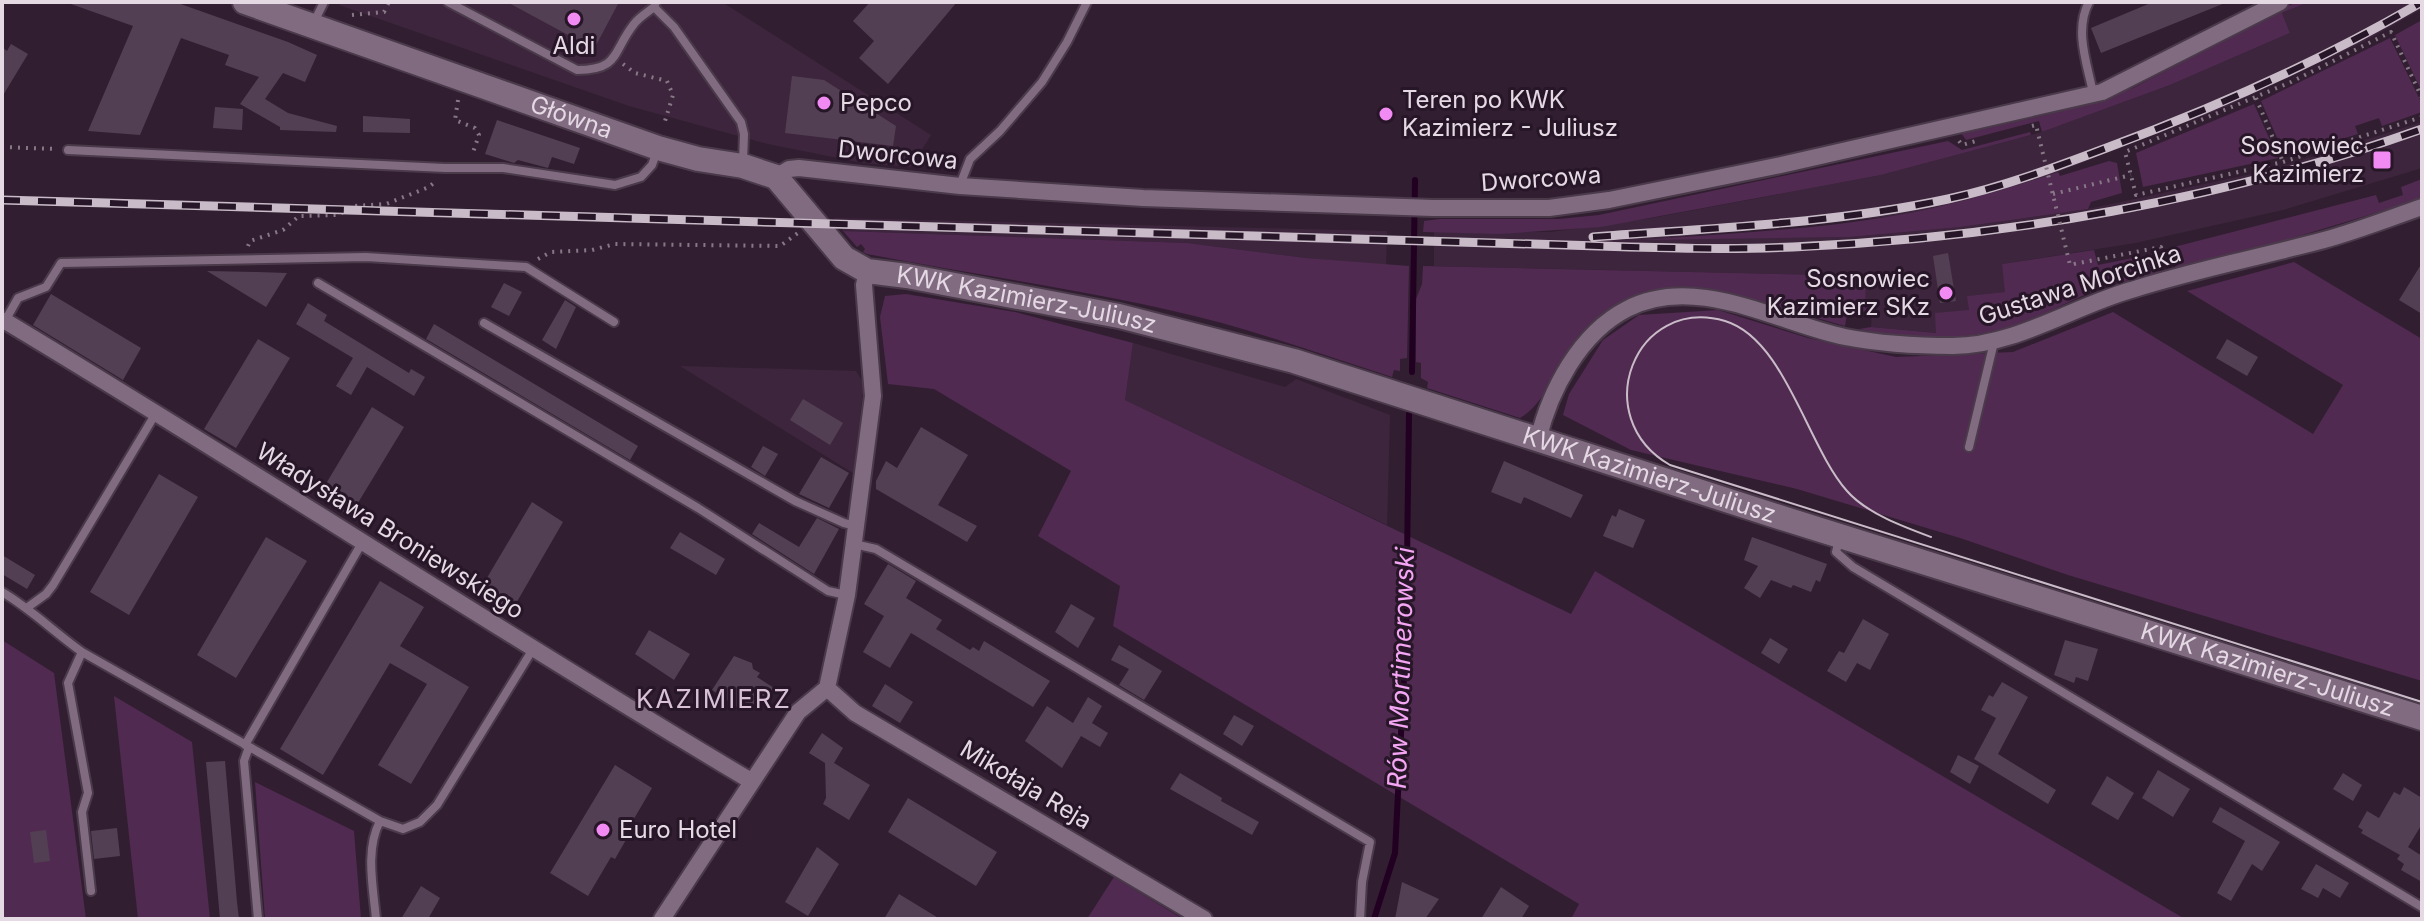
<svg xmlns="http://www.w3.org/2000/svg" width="2424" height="921" font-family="Inter,sans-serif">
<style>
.built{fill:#3d263d}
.green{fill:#502a51}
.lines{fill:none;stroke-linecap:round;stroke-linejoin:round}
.stream{stroke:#210022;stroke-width:6}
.building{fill:#533f53}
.lane-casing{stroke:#4a3a4a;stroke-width:12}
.street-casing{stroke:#4a3a4a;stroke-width:20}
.secondary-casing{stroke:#4a3a4a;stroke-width:28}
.path{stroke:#877886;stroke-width:4;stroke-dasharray:2 6;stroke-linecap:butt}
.lane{stroke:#816b81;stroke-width:8}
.street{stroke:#816b81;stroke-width:16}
.secondary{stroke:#816b81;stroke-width:24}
.tram{stroke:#c9bcc8;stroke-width:2}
.rail-casing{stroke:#c9bcc8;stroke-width:9}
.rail{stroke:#271627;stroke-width:6;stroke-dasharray:18;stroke-linecap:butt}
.path-bridge{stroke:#877886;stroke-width:4;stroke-dasharray:2 6;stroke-linecap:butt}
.poi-dot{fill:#f28af3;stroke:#271627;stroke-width:3}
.labels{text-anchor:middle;stroke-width:6;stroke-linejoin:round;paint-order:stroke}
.poi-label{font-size:24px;fill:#e5d9e4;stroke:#271627;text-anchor:start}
.street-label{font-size:24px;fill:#e5d9e4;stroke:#271627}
.water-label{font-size:26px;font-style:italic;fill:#f4a5f4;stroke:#271627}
.neighbourhood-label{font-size:26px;letter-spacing:2px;fill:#d8c0d7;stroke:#271627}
</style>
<rect width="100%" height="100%" fill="#311f31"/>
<path class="built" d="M342,2H722L931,135L911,167L863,163L768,144L629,106L339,5Z
M2309,2H2422V9L2361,43L2228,106L2058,172L2001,191L1950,205L1897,216L1658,239L1850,237L1961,227L2088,209L2270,170L2422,122V168L2283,210L2135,243L2002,264L2006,292L1968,296L1969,310L1937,333L1871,327L1872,311L1865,309V276L1434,266V232H1551L1652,218L1881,175L2042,132L2170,85L2290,33L2282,13Z
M834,218L1387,231L1386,265L1306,258L1187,243L843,231Z
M1133,343L1285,387L1296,379L1390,415L1387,525L1125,400Z
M680,366L856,371L864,384L853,473Z"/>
<path class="green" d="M2296,2H2309L2282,13L2290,33L2170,85L2042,132L2039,121L1966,140L1961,133L2046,115L2133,88Z
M2422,20V92L2395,35Z
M2390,38L2422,104V112L2382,126L2379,118L2355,126L2358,134L2285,156L2261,101Z
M2254,104L2278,158L2143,187L2136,153Z
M2030,132L2031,135L1881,175L1601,227L1500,234L1423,232L1424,221L1439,219H1559L1599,215L1948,141L1962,150Z
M2109,161L2117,163L2122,193L2091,202L2088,209L1961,227L1850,237L1644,240C1729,233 1815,230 1899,215C1954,205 2006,189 2058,172L2060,176Z
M2422,179V199L2263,247L2176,269L2172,249L2174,247L2376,195L2379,203L2403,195L2401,187Z
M843,231L1187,243L1306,258L1409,266L1407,358L1400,359V371L1394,370L1392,377C1335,359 1279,339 1222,323C1106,292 985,277 867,254L863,252L865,249L861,244L857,247Z
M2094,250L2098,265L2152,254L2158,273C2134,279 2109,284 2087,294C2062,304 2039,318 2013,326C1963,342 1910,341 1859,329L1871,327L1936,333L1935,313L1969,310L1967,296L2005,292L2002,264Z
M2294,262L2422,339V681L2068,575L1960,538L1797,489L1631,450L1563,415L1569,394L1603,340L1639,315L1718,310L1808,338L1896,357L2013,352L2113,312L2313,434L2343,385L2187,291Z
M1423,266L1866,276L1865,308L1872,310V313L1848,309L1845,326C1758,303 1646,252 1576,339C1556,363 1548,402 1520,418L1427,388L1428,382L1421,378V363L1416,362V299L1422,284Z
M906,294L1015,312L1133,343L1125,400L1571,614L1595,571L2185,919H1571L1579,904L1113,626L1120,586L1038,536L1071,471L934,389L888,384L880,317L885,296Z
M2,640L54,673L86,919H2Z
M114,696L192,742L210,919H138Z
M255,782L354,831L361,919H265Z
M1114,877L1183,919H1087Z"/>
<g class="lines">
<path class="stream" d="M1412,372L1415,180
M1374,919L1395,853L1406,635L1409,414"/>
</g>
<path class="building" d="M71,2H175L288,42L317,55L305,82L283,73L265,99L288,113L337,126L336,132L280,130V127L240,104L259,77L225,65L229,55L181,38L140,135L88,131L133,26L71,4Z
M507,2H619L594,49Z
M870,2H957L888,84L859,58L874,41L853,21Z
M2153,2L2225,3L2101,53L2091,28Z
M11,44L28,54L2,97V47L7,51Z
M792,76L824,80L896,126L893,146L785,133Z
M215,107L243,109L242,130L213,128Z
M363,116L410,119V133L363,132Z
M497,120L580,148L574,164L552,157L548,168L518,160L514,163L485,154Z
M1948,253L1956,301L1940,303L1933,256Z
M2422,263V314L2399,300Z
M207,271L257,272L287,273L266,307Z
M504,283L522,292L509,316L491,307Z
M51,294L141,348L123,380L33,325Z
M565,300L576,307L556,349L542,340Z
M308,303L327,315L324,321L409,373L411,369L425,377L414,396L367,367L351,395L336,386L353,358L296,324Z
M434,324L638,446L630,460L426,339Z
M258,339L290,358L236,448L204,429Z
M2227,339L2258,357L2247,376L2216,358Z
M803,399L843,423L830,445L790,420Z
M372,407L404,427L350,516L318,497Z
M921,427L968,455L938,505L977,526L967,542L876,489V481L886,461L897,468Z
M763,446L778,454L765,476L751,467Z
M821,457L849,473L829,508L799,494Z
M1504,461L1583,495L1571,518L1524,497L1521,504L1491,492Z
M159,474L198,497L129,615L90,592Z
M532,502L563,522L511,612L478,593Z
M1619,509L1645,520L1633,548L1603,536L1612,515L1616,517Z
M817,518L839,529L814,574L752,534L759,523L799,547Z
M680,532L725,559L716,575L670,548Z
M266,537L307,561L236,678L197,655Z
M1752,537L1827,564L1820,582L1816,580L1811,592L1793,585L1791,588L1771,580L1760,598L1744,588L1758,566L1744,560Z
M2,555L35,575L27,589L2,574Z
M888,564L916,581L906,598L942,620L936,629L970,650L973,647L979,651L984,641L1050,681L1033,707L911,633L890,668L863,652L884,616L864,604Z
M380,581L424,607L400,646L469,687L411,784L378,765L427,684L390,663L323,775L280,749Z
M1071,604L1095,618L1078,648L1055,632Z
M1863,619L1889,634L1870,670L1857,663L1846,682L1827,671L1839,651L1844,653Z
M649,630L690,654L674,680L635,654Z
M1770,638L1788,649L1779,664L1761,653Z
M2065,640L2098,649L2088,681L2076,677L2074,683L2054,675Z
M1119,645L1162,671L1144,700L1119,685L1129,669L1111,660Z
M734,656L752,663L753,669L760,673L757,677L774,688L758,711L742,700L737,707L712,690Z
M2002,682L2028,697L1998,754L2056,790L2048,804L1974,759L1996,718L1981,710L1989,695L1993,697Z
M885,684L913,702L900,723L872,706Z
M1088,697L1102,706L1092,723L1108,733L1100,747L1081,736L1062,768L1025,741L1047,706L1073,723Z
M1234,715L1254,726L1242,746L1223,734Z
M822,733L843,748L834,763L870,785L849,820L823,804L826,798L825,763L809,753Z
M1958,755L1979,766L1970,784L1950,772Z
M225,761L237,902L239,919H220L206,762Z
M615,765L652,788L628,829L631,831L615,859L611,857L588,896L550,873Z
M2158,770L2190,789L2173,817L2142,798Z
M1180,773L1222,798L1221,801L1259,822L1252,835L1170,789Z
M2343,773L2362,785L2353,801L2333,789Z
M2107,776L2134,793L2118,820L2091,804Z
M2404,787L2422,798V824L2408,847L2422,856V882L2401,870L2404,864L2397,859L2400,855L2361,833L2363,830L2358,827L2367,811L2379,818L2394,792L2400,795Z
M908,798L997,852L976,886L888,832Z
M2220,807L2280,842L2262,871L2252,864L2231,901L2217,893L2245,841L2212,822Z
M117,828L120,856L94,859L91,831Z
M46,830L50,861L34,863L30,832Z
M817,847L839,864L808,916L785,902Z
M2316,864L2349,883L2340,898L2323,888L2318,898L2301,889Z
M1402,882L1439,899L1425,919H1395Z
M421,886L440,898L428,919H401Z
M1501,887L1529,906L1521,919H1481Z
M899,894L940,919H884Z"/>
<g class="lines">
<g class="lane-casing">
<path id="lane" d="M448,2L577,70C620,70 612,52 634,24C639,17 648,12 654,7L656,2
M2089,2C2074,30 2087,63 2093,93
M654,7L674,27L741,122L744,134L743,161
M314,22L324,2
M68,150L445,168H503L615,185L641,177L652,165L657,151
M960,185L970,159L1000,131L1042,82L1067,42L1087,2
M318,283L698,508L828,591L846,595
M5,321L18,298L46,287L61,263L366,257L526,267L614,322
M484,323L795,501L844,523L856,526
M1969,447L1994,342
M1839,540L1836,552L1853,567L2422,907
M854,544L876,549L1370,842L1362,882L1360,919
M2,592C31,609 54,632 82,652L380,821L403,829L420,822L437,805L533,649
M28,607L46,594L53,585L156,413
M82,652L68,683L88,793L82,812L91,891
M245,745L363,541
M249,747L244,761L258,919
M376,919C373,886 365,850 380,821"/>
</g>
<g class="street-casing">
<path id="street" d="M776,177L789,169L799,168L960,186L1143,198L1433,208H1549L1609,200L1781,165L2102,92L2280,2
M5,321C255,471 500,632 751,781
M1538,440C1550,390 1580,333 1627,309C1696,273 1778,323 1845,337C1881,344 1916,346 1953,346C2015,346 2072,307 2131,290C2194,270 2260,257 2324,240C2357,231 2390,218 2422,207
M827,688L855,713L1204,919
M662,919L798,712L827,688L847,595L873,396L864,285L867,271"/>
</g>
<g class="secondary-casing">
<g id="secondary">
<path id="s1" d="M245,2L658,148L698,159L743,166L776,177L844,258L867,271L907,276L1119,316L1294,361L1779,517L2422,718"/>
</g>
</g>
<path class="path" d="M352,15L384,12L389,2
M623,64L635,73L667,81L673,95L665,121
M2256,98L2283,162
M2422,98L2391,32L2291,82L2125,152L2136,195L2283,162L2422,117
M458,100L455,120L475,128L479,135L472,155
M1959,141L1962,145L1976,141
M2,147L56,149
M2053,194L2131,175
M248,246L250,241L283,230L299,216L338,215L354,206L386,204L429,187L436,181
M538,259L551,252L592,250L615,244L780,246L798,233
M2074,264L2161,247L2165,264"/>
<use href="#lane" class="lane"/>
<use href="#street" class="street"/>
<use href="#secondary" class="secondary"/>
<path class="tram" d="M1931,537C1904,527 1866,513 1847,491C1807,446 1785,339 1725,321C1635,295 1587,417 1670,465L2422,702"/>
<g class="rail-casing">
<path id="rail" d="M2,200L1599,246C1664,248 1729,250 1793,247C2004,238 2223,200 2422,129
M1593,237C1711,228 1832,224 1948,199C2003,187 2056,167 2109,147C2217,107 2323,60 2422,2"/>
</g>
<use href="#rail" class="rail"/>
<path class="path-bridge" d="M2032,126L2036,125L2070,265L2074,264"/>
</g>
<g class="poi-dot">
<circle cx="574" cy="19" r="8"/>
<circle cx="824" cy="103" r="8"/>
<circle cx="1386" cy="114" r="8"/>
<rect x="2372" y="150" width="20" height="20" rx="4"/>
<circle cx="1946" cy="293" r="8"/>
<circle cx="603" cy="830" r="8"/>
</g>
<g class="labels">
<g class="poi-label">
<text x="574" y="54" text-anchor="middle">Aldi</text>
<text x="1402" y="108">Teren po KWK<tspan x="1402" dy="28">Kazimierz - Juliusz</tspan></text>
<text x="840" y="111">Pepco</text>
<text x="2364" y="154" text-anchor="end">Sosnowiec<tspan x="2364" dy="28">Kazimierz</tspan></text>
<text x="1930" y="287" text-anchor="end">Sosnowiec<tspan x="1930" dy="28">Kazimierz SKz</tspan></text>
<text x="619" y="838">Euro Hotel</text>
</g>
<g class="street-label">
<text dy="8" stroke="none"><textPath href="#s1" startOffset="346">Główna</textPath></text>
<text transform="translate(898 155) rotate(6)" y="8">Dworcowa</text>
<text transform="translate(1541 179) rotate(-4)" y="8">Dworcowa</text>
<text transform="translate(2080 285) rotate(-18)" y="8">Gustawa Morcinka</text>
<text dy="8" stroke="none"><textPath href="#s1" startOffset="854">KWK Kazimierz-Juliusz</textPath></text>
<text dy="8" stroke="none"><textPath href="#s1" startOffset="1502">KWK Kazimierz-Juliusz</textPath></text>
<text transform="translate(390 531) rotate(32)" y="8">Władysława Broniewskiego</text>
<text dy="8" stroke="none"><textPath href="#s1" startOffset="2150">KWK Kazimierz-Juliusz</textPath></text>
<text transform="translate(1026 785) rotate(31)" y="8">Mikołaja Reja</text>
</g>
<g class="water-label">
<text transform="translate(1401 668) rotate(-88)" y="9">Rów Mortimerowski</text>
</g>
<g class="neighbourhood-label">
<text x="714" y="708">KAZIMIERZ</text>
</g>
</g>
<rect width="2424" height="921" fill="none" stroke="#e5d9e4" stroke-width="8"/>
</svg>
